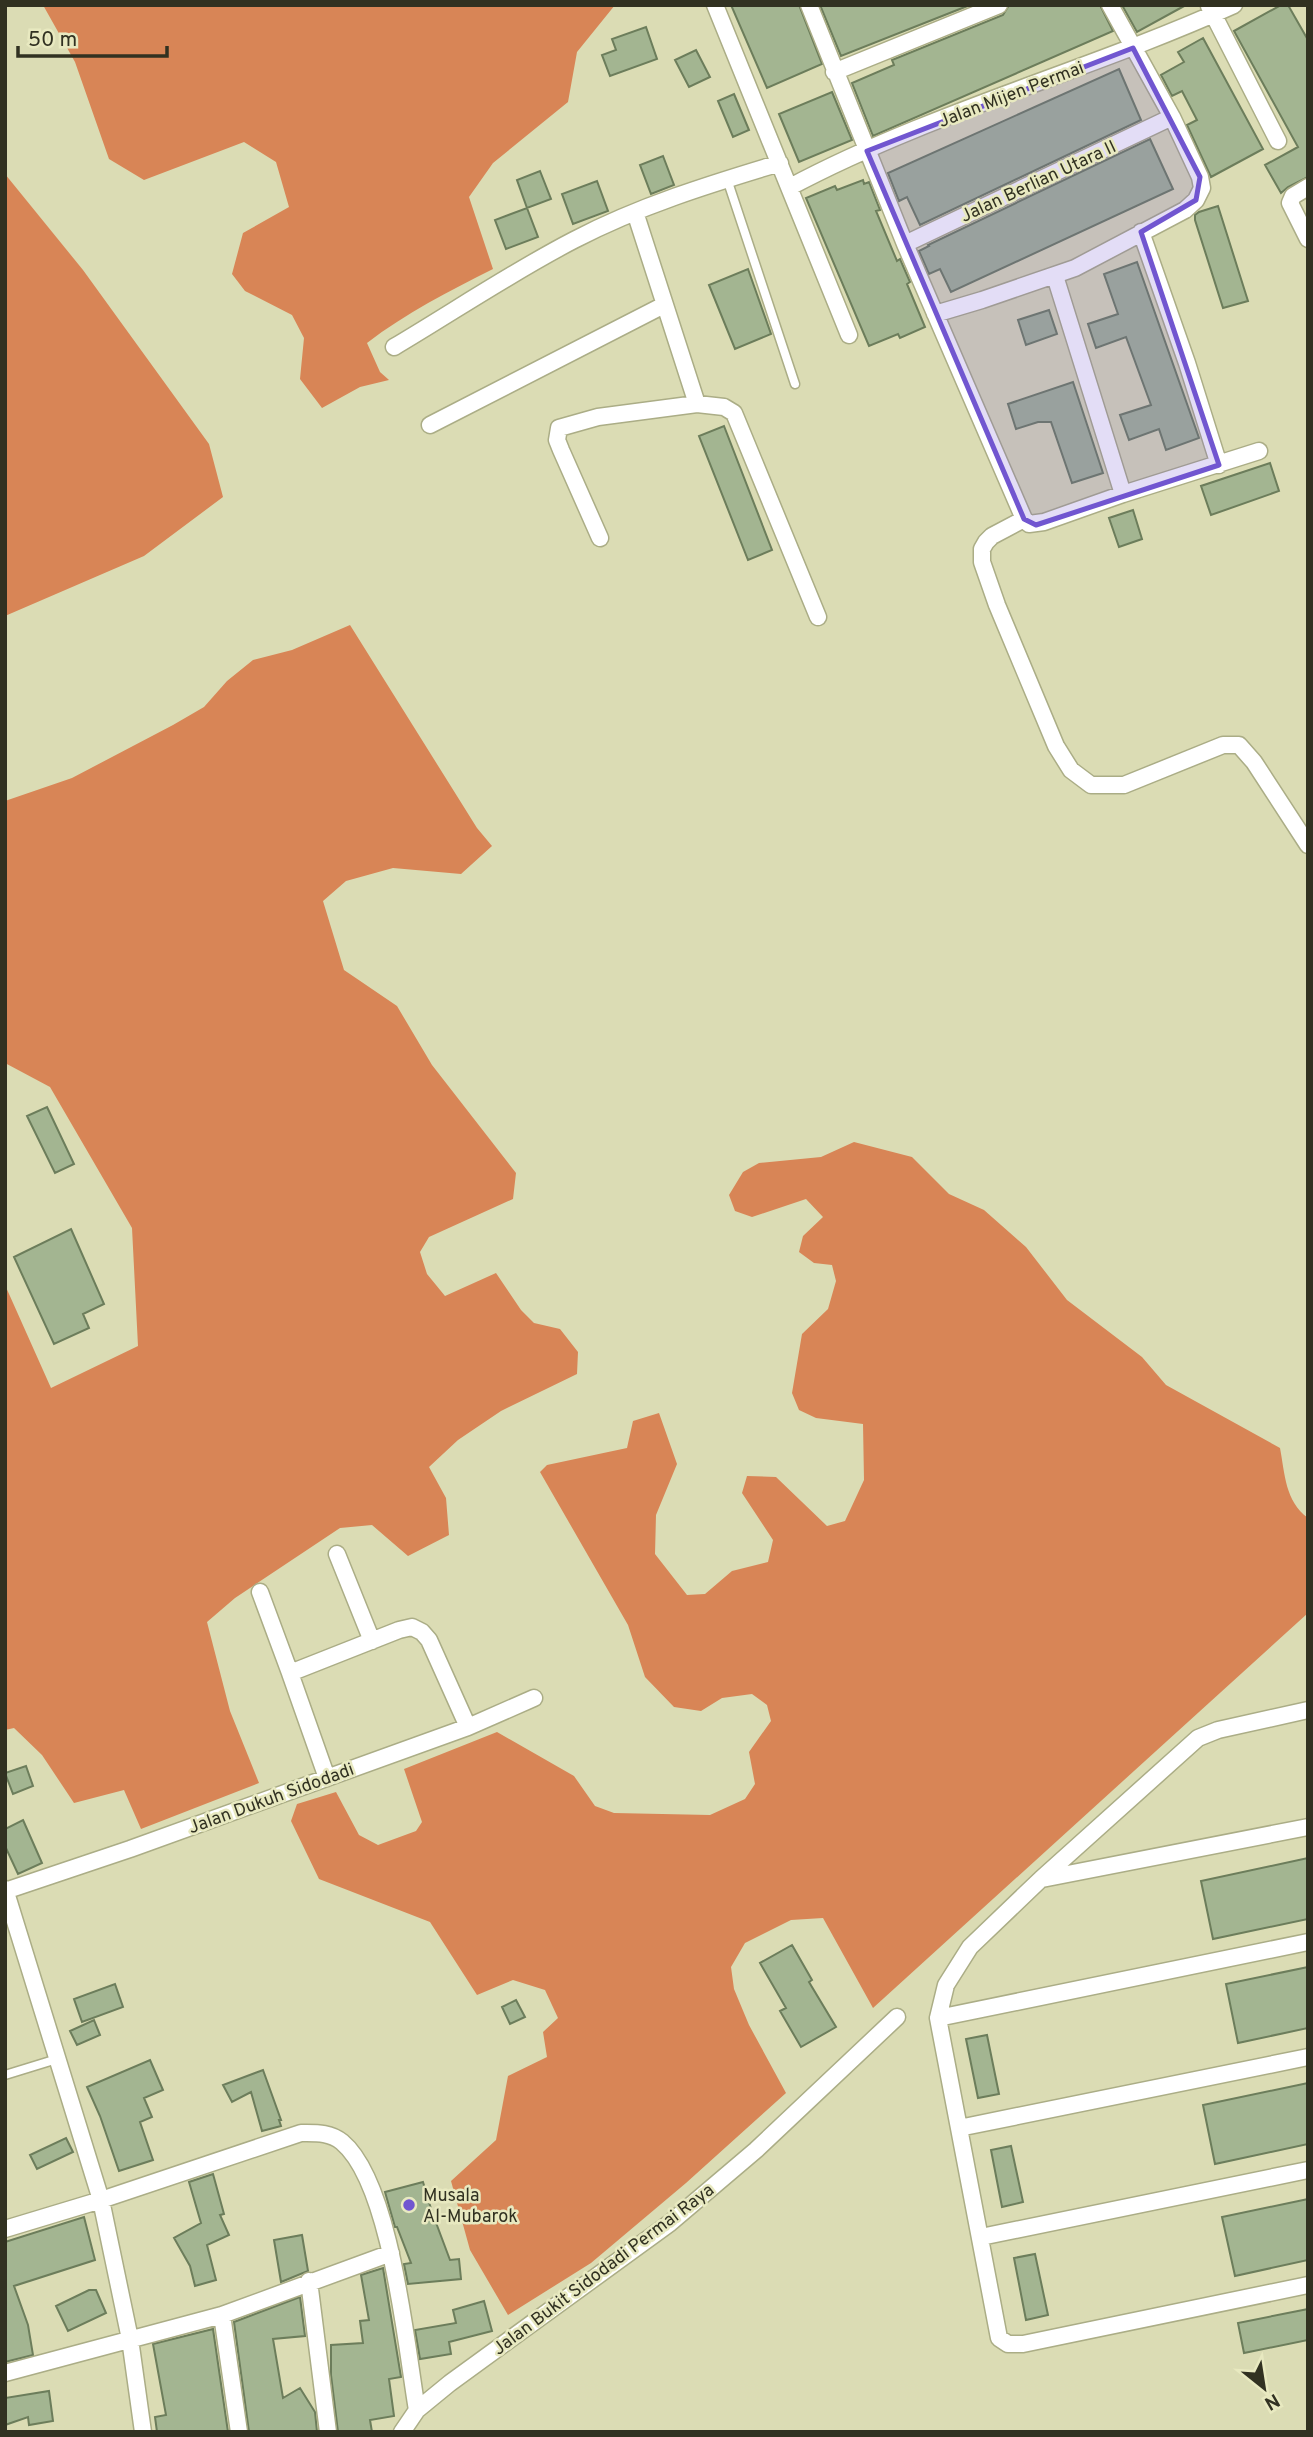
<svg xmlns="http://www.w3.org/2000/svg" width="1313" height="2437" font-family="Overpass,sans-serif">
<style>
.forest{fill:#d88556}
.building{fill:#a3b591;stroke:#6c7d5b;stroke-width:2}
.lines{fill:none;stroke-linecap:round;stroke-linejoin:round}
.lane-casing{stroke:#abad86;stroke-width:11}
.street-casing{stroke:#abad86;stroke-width:19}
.lane{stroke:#fff;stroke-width:8}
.street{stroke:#fff;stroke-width:16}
.marked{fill:#7156d0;fill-opacity:0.2;stroke:#7156d0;stroke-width:5;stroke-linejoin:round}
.poi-dot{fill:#7156d0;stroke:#e8e9c0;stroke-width:2.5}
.labels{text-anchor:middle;stroke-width:5;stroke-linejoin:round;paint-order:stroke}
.street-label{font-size:18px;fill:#313121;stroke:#e8e9c0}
.poi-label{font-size:18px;fill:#313121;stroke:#e8e9c0;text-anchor:start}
</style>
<rect width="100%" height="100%" fill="#dbdcb4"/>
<path class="forest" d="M43,5H615L577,52L568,102L493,163L469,197L493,269C449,291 406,313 367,343L380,372L389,380L360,387L322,408L300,379L304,338L292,315L245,291L232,274L243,233L289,207L276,162L244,142L144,180L109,159L75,62Z
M5,174L83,270L209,444L223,497L144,556L5,616Z
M350,625L477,828L492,846L461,874L393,868L346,881L323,901L344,970L397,1006L432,1065L516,1173L513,1199L429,1237L420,1252L427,1274L445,1296L496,1273L521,1310L534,1323L560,1329L578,1352L577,1374L501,1411L458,1440L429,1467L446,1498L449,1535L408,1556L372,1525L340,1528L235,1598L207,1622L230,1711L259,1783L141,1829L124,1790L74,1803L42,1755L14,1728L5,1730V1285L51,1388L138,1346L132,1228L50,1087L5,1063V801L72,778L173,725L204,707L227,681L253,660L292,650Z
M854,1142L912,1157L949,1194L984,1210L1026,1247L1067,1300L1142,1357L1166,1385L1280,1448C1285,1474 1285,1501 1308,1518V1613L873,2008L823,1918L791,1920L745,1943L731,1967L734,1989L749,2025L786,2093L686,2183L591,2263L508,2315L470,2250L451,2181L496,2140L508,2076L547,2057L543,2032L558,2018L545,1990L513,1980L477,1995L430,1922L319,1879L291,1821L297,1804L336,1792L359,1835L378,1845L416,1831L422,1822L404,1769L497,1732L574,1776L595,1806L614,1813L710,1815L745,1799L755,1784L749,1752L771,1721L767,1705L752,1694L722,1698L701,1711L674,1707L645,1677L628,1625L540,1472L547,1465L627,1448L633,1421L659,1413L677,1464L656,1515L655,1554L687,1595L705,1594L732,1571L768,1562L773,1540L742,1493L747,1476L776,1477L827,1526L845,1521L864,1480L863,1424L816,1418L799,1410L792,1393L802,1334L828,1309L836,1281L832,1265L814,1263L799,1252L803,1236L823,1217L806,1199L752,1217L735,1211L729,1195L743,1172L759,1163L821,1157Z"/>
<path class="building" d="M731,5H799L822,64L767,88Z
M820,5H970L841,56Z
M1009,5H1100L1113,31L873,136L852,83L894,65L892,60L1003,15Z
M1122,5H1186L1137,32Z
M1281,5H1288L1308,40V177L1288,187L1281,193L1265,165L1298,147L1234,31Z
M646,27L657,59L610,76L602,55L616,50L612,39Z
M1203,38L1263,149L1211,177L1187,125L1197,120L1182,91L1172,96L1161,75L1184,62L1178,52Z
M696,50L710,77L689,87L675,60Z
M1119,69L1141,120L920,225L907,197L899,201L888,173Z
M832,92L852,140L799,162L779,114Z
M734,94L749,130L733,137L718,101Z
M1150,139L1173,189L951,292L940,269L929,274L919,251L929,246L928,245Z
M663,156L674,185L651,194L640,165Z
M540,171L551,199L527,208L517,180Z
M863,180L864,184L869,182L880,210L876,211L897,261L900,259L910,282L907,284L925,327L900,338L898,334L869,346L806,198L835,186L837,190Z
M597,181L608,211L573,224L562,194Z
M1218,206L1248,301L1223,308L1195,220V215L1199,212Z
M527,208L538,237L506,249L495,220Z
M1137,262L1199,438L1166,450L1159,429L1129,440L1120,415L1151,405L1126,337L1096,348L1088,324L1118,314L1104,274Z
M748,269L771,334L735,349L709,285Z
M1049,310L1057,334L1026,345L1018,320Z
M1073,382L1103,473L1072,483L1051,422H1038L1016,429L1008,404Z
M724,426L772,550L748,560L699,436Z
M1270,463L1279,491L1211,515L1201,486Z
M1133,510L1142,539L1119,547L1109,518Z
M47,1107L74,1164L55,1173L27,1116Z
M71,1229L104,1304L83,1314L89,1328L54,1344L14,1257Z
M26,1766L33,1786L13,1794L5,1773Z
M23,1820L42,1863L18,1874L5,1846V1829Z
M1308,1858V1919L1213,1939L1201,1881Z
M792,1945L812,1980L809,1982L836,2027L801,2047L780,2011L786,2008L760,1963Z
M1308,1967V2028L1238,2043L1226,1984Z
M115,1984L123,2007L82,2022L74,1999Z
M516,2000L525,2017L510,2024L502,2007Z
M94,2020L100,2035L77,2045L70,2031Z
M987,2035L999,2094L978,2098L966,2039Z
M150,2060L163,2090L144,2098L152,2117L140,2122L153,2160L119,2171L100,2116L87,2087Z
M263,2070L281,2120H279L281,2126L262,2131L251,2092L232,2102L223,2085Z
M1308,2083V2144L1215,2164L1203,2105Z
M66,2138L73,2152L37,2169L30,2155Z
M1011,2146L1023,2202L1002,2207L991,2150Z
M213,2174L224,2214L220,2215L229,2235L207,2245L216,2280L195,2286L190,2266L174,2238L201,2223L189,2182Z
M423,2182L432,2212L450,2260L459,2259L461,2279L408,2284L404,2264L411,2263L397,2227H395L385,2192Z
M1308,2199V2260L1235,2276L1222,2217Z
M84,2217L95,2260L14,2286L28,2325L33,2355L5,2362V2242Z
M302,2235L308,2271L281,2282L274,2240Z
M1035,2254L1048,2315L1026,2320L1014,2258Z
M383,2268L401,2377L389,2379L394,2416L370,2420L372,2432H338L331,2375V2345L363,2343L360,2321L369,2320L361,2275Z
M89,2290H96L106,2313L68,2331L56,2306Z
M300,2297L305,2336L273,2339L283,2398L300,2388L315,2412L317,2432H249L234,2322Z
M484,2301L492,2331L449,2342L451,2354L420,2359L415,2330L456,2323L453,2310Z
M1308,2309V2340L1244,2353L1238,2323Z
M213,2329L228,2432H157L155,2417L166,2415L153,2344Z
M49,2391L53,2421L29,2425L28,2417L5,2425V2398Z"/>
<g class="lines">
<g class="lane-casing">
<path id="lane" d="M727,179L795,384
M5,2075L57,2059"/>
</g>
<g class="street-casing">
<path id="street" d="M715,5L849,335
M809,5L905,244L1024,519L1029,524L1044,522L1123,494L1259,451
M1209,6L1278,141
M834,72L999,5
M790,187C931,112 1088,71 1234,5
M1308,187L1293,196L1290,203L1308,239
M1141,232L1187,363L1219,465
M905,244L1172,117
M1055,276L1123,494
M935,314L982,300L1075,268L1185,210L1196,200L1202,188L1200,177L1172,117L1110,5
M394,347C453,312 512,272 574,240C639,206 710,184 780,163
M697,404L724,407L734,413L818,617
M430,425L664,305
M1024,519L992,536L986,542L982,549V562L997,605L1056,746L1071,770L1091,785H1124L1223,745H1239L1254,762L1308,845
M600,538L561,450L557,440L559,428L598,417L697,404L635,212
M337,1554L372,1641
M260,1592L290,1673L399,1630L412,1627L422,1632L429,1640L468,1727
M290,1673L327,1778
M1308,1710L1218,1730L1198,1738L1041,1879L970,1947L946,1985L938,2018L999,2338L1008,2344H1023L1308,2285
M1042,1879L1308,1827
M5,1889L101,2200L130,2339L143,2432
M5,1891L130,1849L468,1727L534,1698
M938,2018L1308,1942
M959,2128L1308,2057
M5,2229L101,2200L301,2133C316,2133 330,2132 342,2142C391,2183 406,2345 417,2410
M981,2237L1308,2170
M309,2281L328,2432
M222,2315L239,2432
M5,2373L222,2315L391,2253
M402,2432L417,2410L450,2383L670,2223L756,2150L897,2017"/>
</g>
<use href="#lane" class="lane"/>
<use href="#street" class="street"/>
</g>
<path class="marked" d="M1133,48L1200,177L1196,200L1141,232L1219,465L1036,525L1024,519L867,151Z"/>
<circle class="poi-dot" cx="409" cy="2205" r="7"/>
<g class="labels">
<g class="street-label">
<text transform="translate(1011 94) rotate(-21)" y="6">Jalan Mijen Permai</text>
<text transform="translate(1038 181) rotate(-25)" y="6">Jalan Berlian Utara II</text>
<text transform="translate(271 1798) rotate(-20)" y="6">Jalan Dukuh Sidodadi</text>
<text transform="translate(603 2269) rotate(-37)" y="6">Jalan Bukit Sidodadi Permai Raya</text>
</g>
<g class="poi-label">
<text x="423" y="2201">Musala<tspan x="423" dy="21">Al-Mubarok</tspan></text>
</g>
</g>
<rect width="1313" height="2437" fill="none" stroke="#313121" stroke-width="14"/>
<g transform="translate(1264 2388) rotate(150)" stroke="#e8e9c0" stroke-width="5" paint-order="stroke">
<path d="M0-5L12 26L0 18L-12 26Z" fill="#313121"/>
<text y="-10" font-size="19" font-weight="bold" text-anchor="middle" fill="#313121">N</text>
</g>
<path d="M18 46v10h149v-10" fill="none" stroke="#313121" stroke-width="3.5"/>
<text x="28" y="46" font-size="21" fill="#313121" stroke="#e8e9c0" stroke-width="5" paint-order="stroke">50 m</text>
</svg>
